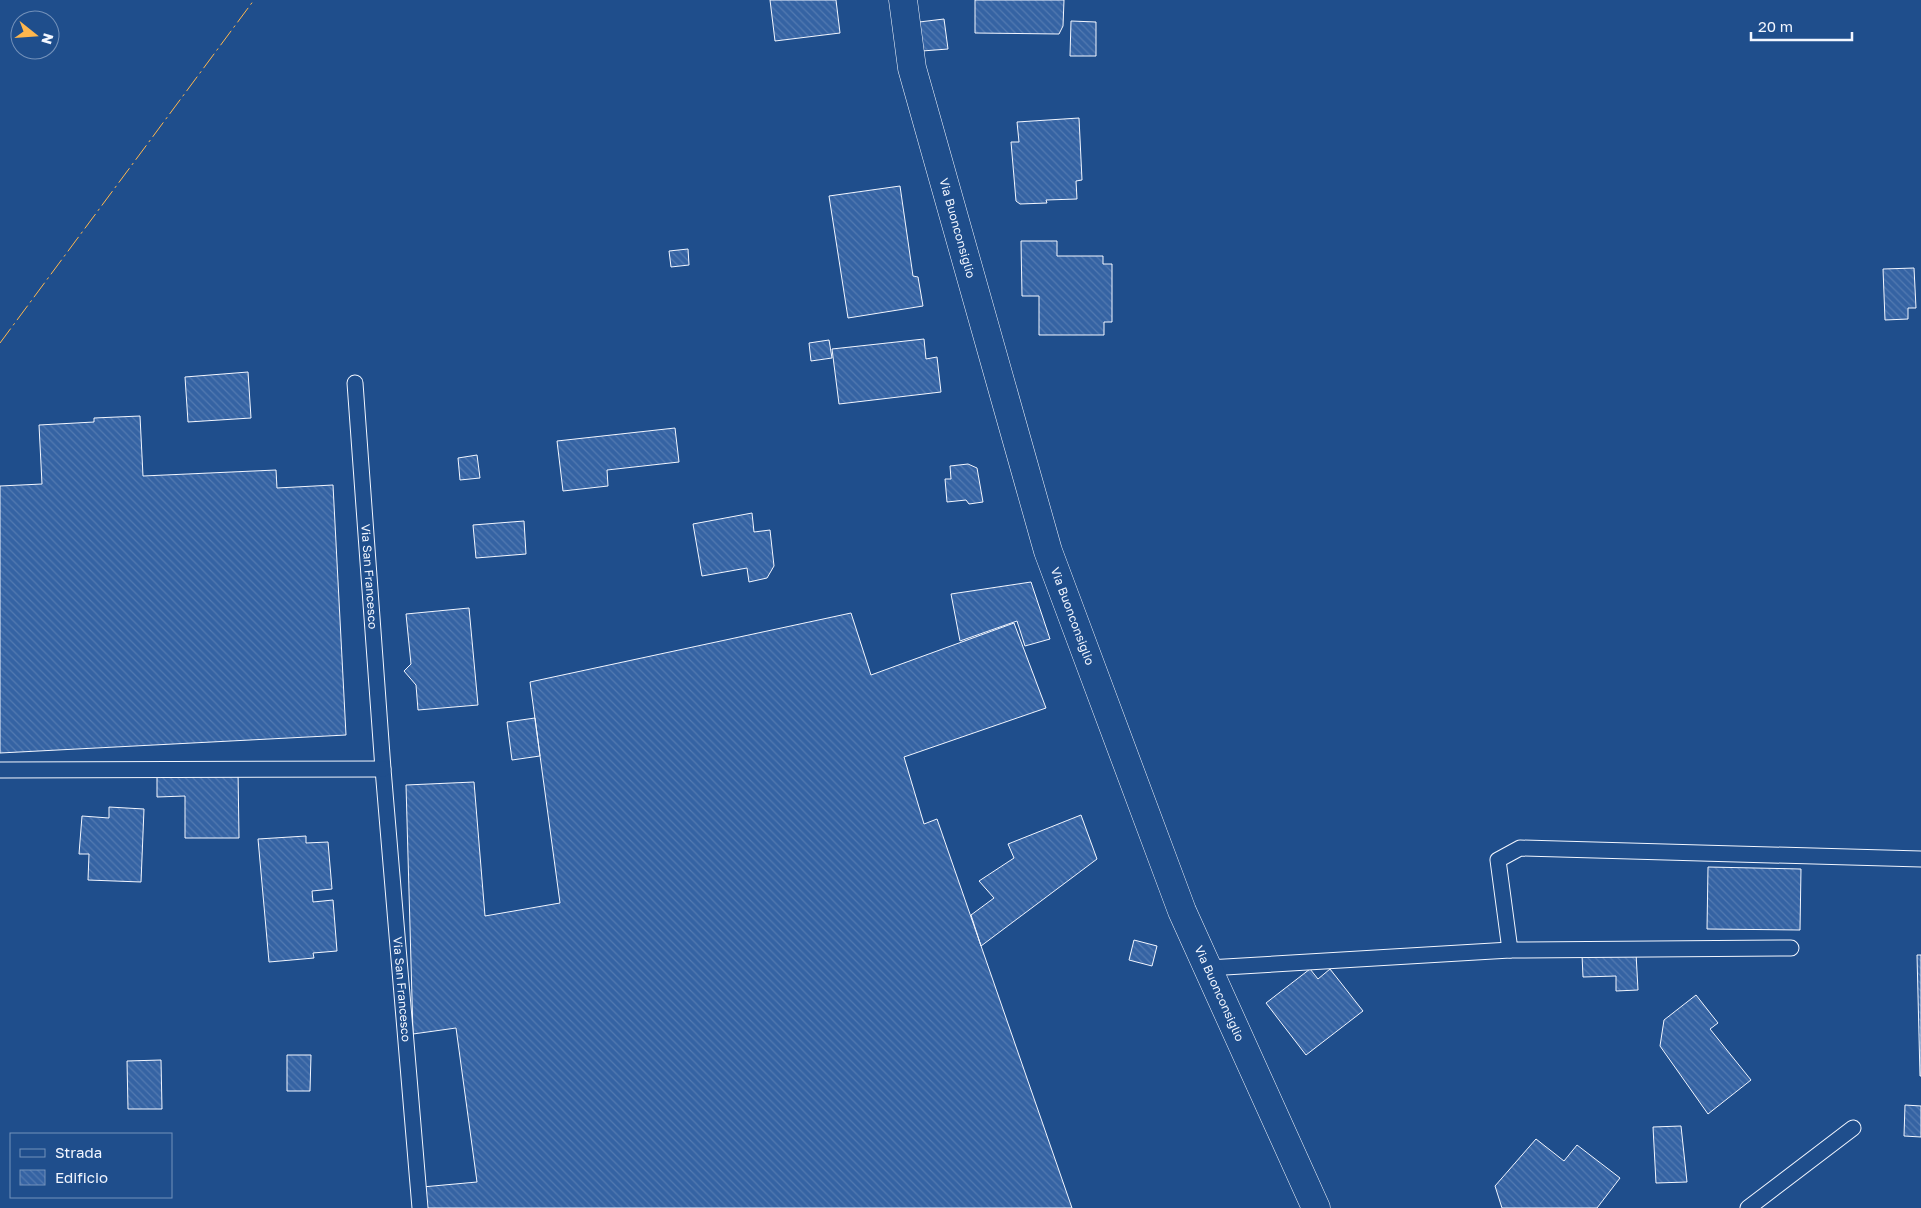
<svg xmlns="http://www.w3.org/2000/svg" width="1921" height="1208" font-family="'Golos Text',sans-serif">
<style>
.building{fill:url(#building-back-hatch);stroke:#f2f6ff}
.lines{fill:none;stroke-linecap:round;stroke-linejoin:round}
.lane-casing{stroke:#f2f6ff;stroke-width:17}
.street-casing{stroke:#f2f6ff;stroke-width:29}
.lane{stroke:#1f4e8c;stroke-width:15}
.street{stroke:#1f4e8c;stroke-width:28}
.power{stroke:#ffb74d;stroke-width:1;stroke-dasharray:18 4 2.5 4;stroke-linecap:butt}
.labels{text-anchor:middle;stroke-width:4;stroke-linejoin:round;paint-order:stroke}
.street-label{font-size:12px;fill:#f2f6ff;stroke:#1f4e8c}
</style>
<defs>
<pattern id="building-back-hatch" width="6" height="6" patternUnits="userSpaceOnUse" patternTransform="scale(1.25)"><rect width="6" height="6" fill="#3563a3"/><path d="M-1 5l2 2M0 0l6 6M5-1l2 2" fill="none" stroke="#537ab1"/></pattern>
</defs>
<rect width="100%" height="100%" fill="#1f4e8c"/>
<path class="building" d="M770,0H836L840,33L775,41Z
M975,0H1064L1063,26L1059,34L975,33Z
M944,19L948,49L922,51L919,22Z
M1071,21L1096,22V56H1070Z
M1079,118L1082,180L1076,181L1077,199L1046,200L1047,203L1020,204L1016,201L1011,142H1019L1017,122Z
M900,186L913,276L918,277L923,306L848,318L829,196Z
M1021,241H1057V256H1103V264H1112V322H1104V335H1039V296H1022Z
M688,249L689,265L671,267L669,251Z
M1914,268L1916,308H1908V319L1885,320L1883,269Z
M924,339L926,359L937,357L941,392L839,404L832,349Z
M829,340L832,358L811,361L809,343Z
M248,372L251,418L188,422L185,377Z
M140,416L143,476L276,470L277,488L333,485L346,735L0,753V486L42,484L39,425L94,422V418Z
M675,428L679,462L607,470L608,486L563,491L557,441Z
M477,455L480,478L460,480L458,458Z
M968,464L977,468L983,502L969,504L966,500L947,502L945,479H951L950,466Z
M752,513L754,532L770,530L774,566L767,578L749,582L747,568L702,576L693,524Z
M524,521L526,554L476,558L473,525Z
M1031,582L1050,639L1025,646L1017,621L960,641L951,594Z
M469,608L478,705L418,710L416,685L404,671L411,664L406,614Z
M851,613L871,675L1014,623L1046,708L904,757L924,824L937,819L1072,1208H424L422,1187L477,1182L456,1028L413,1034L406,785L474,782L485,916L560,903L530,682Z
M535,718L540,756L512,760L507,722Z
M238,770L239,838H185V796L157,797V771Z
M109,807L144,809L141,882L88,880L89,854H79L82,816L109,818Z
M1081,815L1097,859L981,946L971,915L994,898L979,881L1014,858L1008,844Z
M306,836V843L328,842L332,889L312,891L313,902L333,900L337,951L313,953L314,958L269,962L258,839Z
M1708,867L1801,869L1800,930L1707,929Z
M1134,940L1157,946L1152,966L1129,960Z
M1636,953L1638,990L1616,991V976L1583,977L1582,955Z
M1917,955H1921V1076H1920Z
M1310,969L1318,979L1330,969L1363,1011L1306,1055L1266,1003Z
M1696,995L1718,1023L1710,1029L1751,1080L1708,1114L1660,1046L1664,1020Z
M287,1055H311L310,1091H287Z
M161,1060L162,1109H128L127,1061Z
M1905,1105L1921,1106V1137L1904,1136Z
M1681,1126L1687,1182L1656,1183L1653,1127Z
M1536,1139L1564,1161L1577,1145L1620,1178L1597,1208H1502L1495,1186Z"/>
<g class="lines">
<g class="lane-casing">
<g id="lane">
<path id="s1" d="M355,383L383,769L420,1208"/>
<path d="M0,770L383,769"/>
<path d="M1510,950L1498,860L1520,848L1921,859"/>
<path d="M1208,968L1510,950L1791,948"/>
<path d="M1748,1208L1853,1128"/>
</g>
</g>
<g class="street-casing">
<g id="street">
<path id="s2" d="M903,0L912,68L1048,551L1182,911L1316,1208"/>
</g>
</g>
<use href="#lane" class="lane"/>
<use href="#street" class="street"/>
<path class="power" d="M0,343L254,0"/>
</g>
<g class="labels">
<g class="street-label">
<text dy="4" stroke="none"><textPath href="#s2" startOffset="235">Via Buonconsiglio</textPath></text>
<text dy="4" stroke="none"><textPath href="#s1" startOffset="194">Via San Francesco</textPath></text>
<text dy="4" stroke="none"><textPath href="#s2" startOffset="640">Via Buonconsiglio</textPath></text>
<text dy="4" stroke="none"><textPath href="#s1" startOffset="608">Via San Francesco</textPath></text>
<text dy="4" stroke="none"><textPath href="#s2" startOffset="1045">Via Buonconsiglio</textPath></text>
</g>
</g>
<rect x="10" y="1133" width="162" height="65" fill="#1f4e8c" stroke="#7391ba"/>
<rect x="20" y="1149" width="25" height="8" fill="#1f4e8c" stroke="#7391ba"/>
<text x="55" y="1158" font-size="15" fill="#f2f6ff">Strada</text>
<rect x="20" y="1170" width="25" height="15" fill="url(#building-back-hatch)" stroke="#7391ba"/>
<text x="55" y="1183" font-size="15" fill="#f2f6ff">Edificio</text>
<g transform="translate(35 35) rotate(107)"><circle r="24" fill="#1f4e8c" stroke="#7391ba"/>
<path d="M0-4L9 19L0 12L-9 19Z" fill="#ffb74d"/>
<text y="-8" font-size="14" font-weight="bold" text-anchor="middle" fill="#f2f6ff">N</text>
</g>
<path d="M1751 32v8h101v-8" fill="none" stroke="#f2f6ff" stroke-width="2.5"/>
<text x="1758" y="32" font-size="15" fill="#f2f6ff" stroke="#1f4e8c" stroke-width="4" paint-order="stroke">20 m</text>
</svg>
